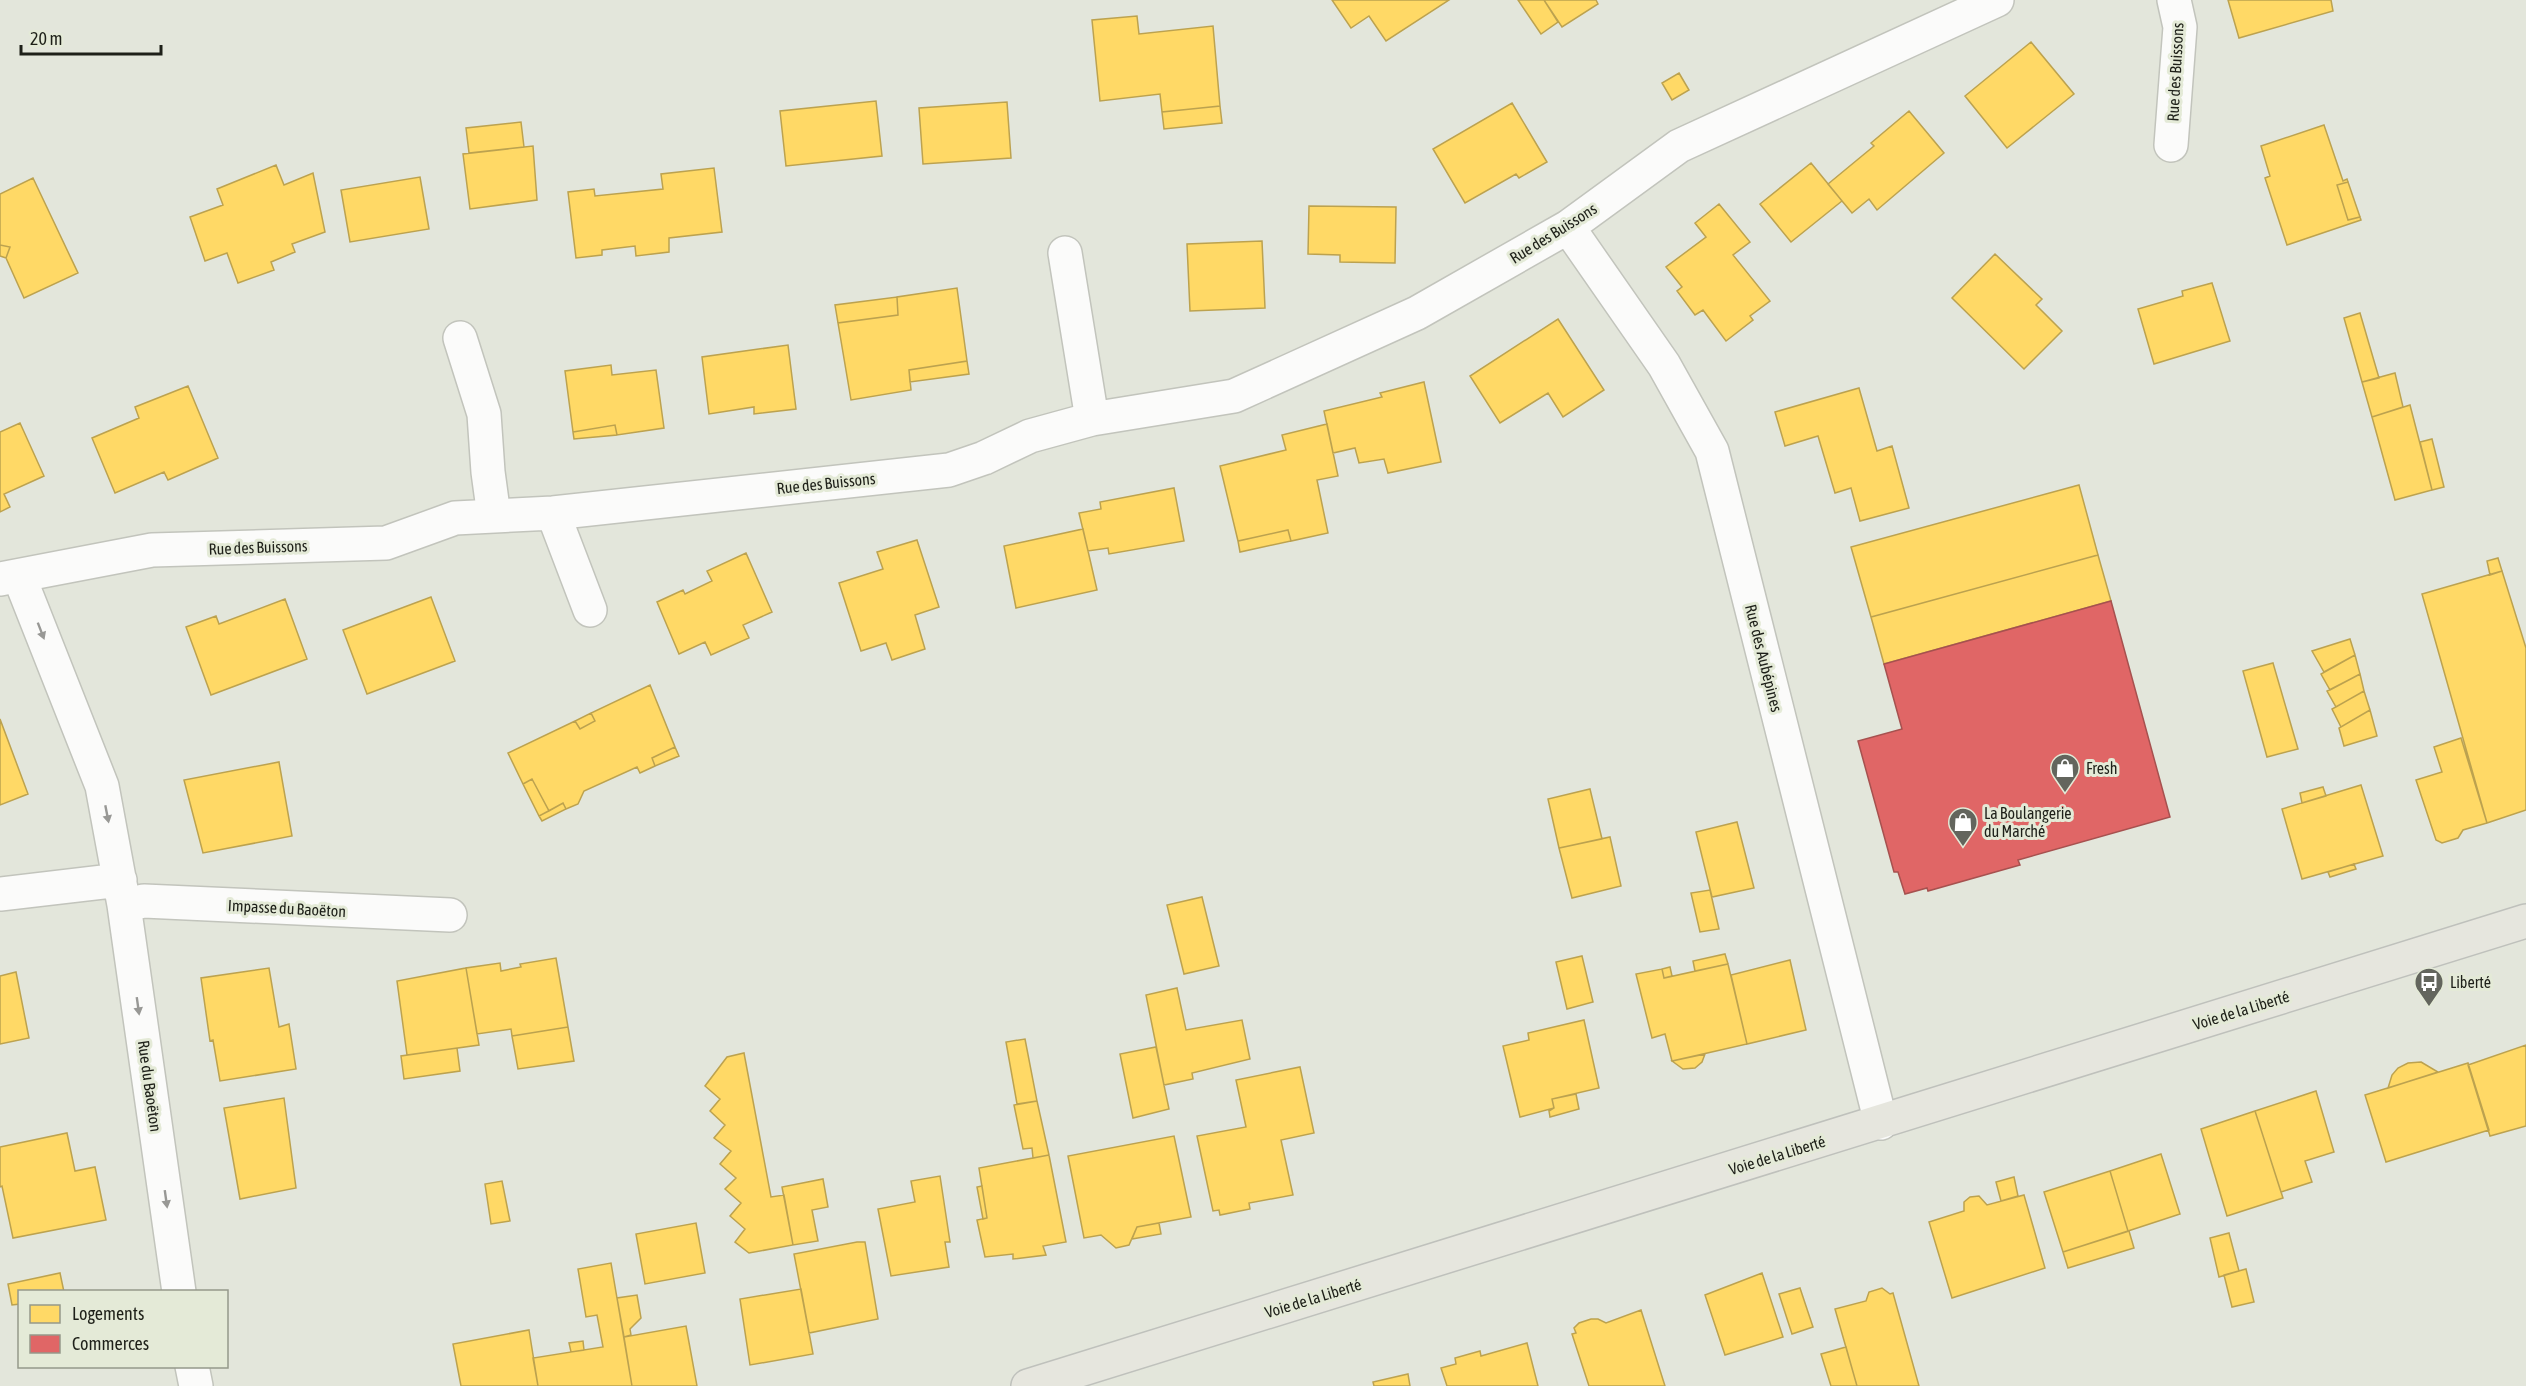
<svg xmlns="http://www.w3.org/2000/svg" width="2526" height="1386" font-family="'Asap Condensed',sans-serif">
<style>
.homes{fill:#ffd966;stroke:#bca24f;stroke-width:1.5}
.shops{fill:#e06666;stroke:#a6514f;stroke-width:1.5}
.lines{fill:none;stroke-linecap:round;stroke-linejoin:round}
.minor-casing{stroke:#c2c4bc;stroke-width:36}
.major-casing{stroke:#bfc1bc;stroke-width:36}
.minor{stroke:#fbfbfa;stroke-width:33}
.major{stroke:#e6e6de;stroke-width:33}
.oneway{fill:#989895}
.labels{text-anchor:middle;stroke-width:6;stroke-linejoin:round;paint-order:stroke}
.street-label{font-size:16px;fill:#1e2019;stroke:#e4ead7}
.poi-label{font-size:16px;fill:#1e2019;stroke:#e4ead7;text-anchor:start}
</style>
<rect width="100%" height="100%" fill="#e3e6db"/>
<path class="homes" d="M1332,0H1449L1386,41L1369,16L1351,28Z
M1518,0H1544L1558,22L1541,34Z
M1544,0H1596L1598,4L1562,27Z
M2228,0H2331L2333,11L2239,38Z
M1137,16L1139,34L1213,26L1220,106L1162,112L1160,94L1100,101L1092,20Z
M2031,42L2074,94L2007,148L1965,96Z
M1679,73L1689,90L1672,100L1662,83Z
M876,101L882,156L786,166L780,111Z
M1007,102L1011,158L923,164L919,108Z
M1512,103L1547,162L1519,178L1516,174L1465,203L1433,149Z
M1220,106L1222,123L1164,129L1162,112Z
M1909,111L1944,153L1877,210L1869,199L1852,213L1828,184L1874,146L1871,143Z
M521,122L524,147L469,153L466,128Z
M2324,125L2343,181L2347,179L2348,182L2337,185L2348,220L2360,217L2361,220L2287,245L2265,178L2270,176L2261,146Z
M533,146L537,200L470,209L463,154Z
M1811,163L1842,201L1791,242L1760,204Z
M276,165L284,185L313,173L325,232L292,244L295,252L271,262L274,270L238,283L227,253L205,261L190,217L223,205L217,189Z
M714,168L722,232L669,238V252L636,256L635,246L602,250V255L576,258L568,192L594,189L595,196L663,189L661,174Z
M420,177L429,229L350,242L341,190Z
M33,178L78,273L24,298L6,258L10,247L0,245V194Z
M2348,182L2360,217L2348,220L2337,185Z
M1719,204L1750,242L1733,255L1770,301L1750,316L1753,320L1726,341L1703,310L1695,315L1677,291L1682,287L1666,267L1706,237L1695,223Z
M1309,206L1396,207L1395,263L1340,262V255L1308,254Z
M1262,241L1265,308L1190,311L1187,244Z
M0,245L10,247L6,258L0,256Z
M1995,254L2042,299L2036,305L2062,331L2024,369L1952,298Z
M2212,283L2230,341L2154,364L2138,309L2183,296L2182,291Z
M957,288L967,361L909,370L911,390L851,400L838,323L898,315L897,297Z
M897,297L898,315L838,323L835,305Z
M2360,313L2379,378L2362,382L2344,318Z
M1558,319L1604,390L1563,417L1548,393L1500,423L1470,376Z
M788,345L796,409L754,414V407L709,414L702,357Z
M967,361L969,374L910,382L909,370Z
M611,365L612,375L656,370L664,428L617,435L615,425L573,432L565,371Z
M2395,373L2403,407L2372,417L2362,382Z
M1424,382L1441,462L1388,473L1384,459L1359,463L1355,448L1333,453L1324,411L1382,397L1380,393Z
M188,386L218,458L168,480L164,472L115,493L92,438L139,418L135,407Z
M1859,388L1877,451L1892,446L1909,508L1860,521L1851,488L1835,493L1818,436L1785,446L1775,412Z
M2410,405L2432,490L2395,500L2372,417Z
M20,423L44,476L4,494L10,507L0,512V432Z
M1327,424L1338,476L1317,480L1328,533L1291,541L1288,530L1238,541L1220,466L1286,450L1282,435Z
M615,425L617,435L574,439L573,432Z
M2432,439L2444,487L2432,490L2420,442Z
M2079,485L2098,555L1871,617L1851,547Z
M1174,488L1184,541L1109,554L1108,548L1088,551L1079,513L1101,509L1100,502Z
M1083,529L1097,590L1016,608L1004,546Z
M1288,530L1291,541L1240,552L1238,541Z
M917,540L939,607L915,615L925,649L892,660L886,643L861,651L839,583L883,569L877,552Z
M746,553L772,612L743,625L749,638L711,655L705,642L679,654L657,602L683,590L685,594L712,581L707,571Z
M2098,555L2111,601L1884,664L1871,617Z
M2498,558L2502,571L2490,575L2487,561Z
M2502,571L2526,648V810L2487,823L2422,594Z
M431,597L455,661L367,694L343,630Z
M285,599L307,659L211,695L186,627L216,616L219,624Z
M2350,639L2355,655L2324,672L2312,651Z
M2355,655L2360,674L2330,690L2321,674Z
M2273,663L2298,749L2267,757L2243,671Z
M2360,674L2364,691L2336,707L2327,691Z
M650,685L675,747L652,758L655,766L640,773L637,767L584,791L578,804L566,809L563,803L549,811L532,779L523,784L508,753L575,721L580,729L595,721L591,713Z
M2364,691L2370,710L2341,727L2332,709Z
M2370,710L2377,736L2344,746L2339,728Z
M591,713L595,721L580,729L575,721Z
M0,719L28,794L0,805Z
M2461,738L2487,823L2463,830L2458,838L2442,843L2436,840L2416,780L2442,772L2434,747Z
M675,747L679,756L655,766L652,758Z
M279,762L292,836L203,853L184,780Z
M532,779L549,811L539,816L523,784Z
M2361,785L2383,856L2302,879L2282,809Z
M2323,787L2326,796L2302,803L2300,793Z
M1590,789L1602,839L1559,848L1548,799Z
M563,803L566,809L542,821L539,816Z
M1737,822L1754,888L1712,897L1696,832Z
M1610,837L1621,886L1572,898L1559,848Z
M2354,864L2356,869L2330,877L2328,872Z
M1710,890L1719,929L1700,932L1691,893Z
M1202,897L1219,966L1184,974L1167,905Z
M1725,954L1728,964L1695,971L1693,961Z
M1582,956L1593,1002L1567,1009L1556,962Z
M556,958L568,1027L512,1036L511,1029L477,1034L466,968L500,963L501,971L521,967L520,964Z
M1790,960L1806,1030L1747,1044L1731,975Z
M1728,964L1747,1044L1672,1061L1665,1034L1652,1038L1636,974L1662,969L1664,978Z
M1670,967L1672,976L1664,978L1662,969Z
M269,968L279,1027L289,1024L296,1069L220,1081L213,1040L210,1041L201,978Z
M466,968L479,1045L407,1055L397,981Z
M16,972L29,1038L0,1044V976Z
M1177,988L1186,1030L1242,1020L1250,1059L1192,1073L1193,1079L1164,1085L1146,995Z
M1584,1020L1599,1088L1552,1099L1554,1108L1520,1117L1503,1046L1529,1040L1528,1033Z
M568,1027L574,1061L518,1069L512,1036Z
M1025,1039L1037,1101L1017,1104L1006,1042Z
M2526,1045V1126L2490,1136L2468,1065Z
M1156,1047L1169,1109L1133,1118L1120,1054Z
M457,1048L460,1071L404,1079L401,1056Z
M744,1053L771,1197L784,1195L793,1245L749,1253L735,1242L745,1229L730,1216L741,1203L725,1189L736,1178L720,1164L731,1151L714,1138L725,1125L710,1111L720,1099L705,1086L727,1057Z
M1705,1054L1702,1062L1695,1068L1683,1069L1672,1061Z
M2421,1062L2438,1072L2388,1088L2392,1075L2398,1068L2408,1063Z
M2468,1063L2489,1130L2386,1162L2365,1095Z
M1300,1067L1314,1133L1281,1140L1293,1195L1249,1203L1250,1209L1220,1215L1219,1210L1213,1211L1197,1136L1246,1127L1236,1080Z
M2316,1091L2334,1152L2305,1161L2312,1182L2281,1192L2255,1111Z
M1576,1094L1579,1109L1550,1117L1549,1111L1554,1108L1552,1099Z
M284,1098L296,1188L240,1199L224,1108Z
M1037,1101L1049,1155L1033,1158L1032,1148L1023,1149L1014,1105Z
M2255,1111L2283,1198L2227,1216L2201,1129Z
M67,1133L75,1171L95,1167L106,1220L13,1238L2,1186L0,1187V1147Z
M1174,1136L1191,1217L1137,1227L1129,1245L1116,1248L1101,1235L1084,1238L1068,1156Z
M2161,1154L2180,1214L2128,1231L2110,1171Z
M1049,1155L1066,1242L1043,1246L1046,1255L1013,1259V1254L985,1257L977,1220L987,1218L979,1168Z
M2110,1171L2128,1231L2063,1252L2044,1192Z
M940,1176L950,1242H945L949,1267L891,1276L878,1209L915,1202L911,1181Z
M2014,1177L2018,1196L2001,1201L1996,1182Z
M823,1179L828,1207L812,1210L818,1241L793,1245L782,1187Z
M502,1181L510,1221L491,1224L485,1184Z
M982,1186L987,1218L983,1219L977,1187Z
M2024,1195L2045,1268L1952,1298L1929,1222L1964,1211V1202L1970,1197L1979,1196L1987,1205Z
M696,1223L705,1273L645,1284L636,1234Z
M1159,1223L1161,1234L1132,1239L1137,1227Z
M2129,1231L2134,1248L2068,1268L2063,1252Z
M2229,1233L2239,1271L2219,1277L2210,1238Z
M857,1242H865L878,1319L809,1333L794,1254Z
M611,1263L632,1386H538L533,1358L603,1347L597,1315L586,1317L578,1269Z
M2246,1269L2254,1302L2232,1307L2224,1275Z
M60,1273L64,1292H20V1304L12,1305L8,1284Z
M1762,1273L1783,1337L1725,1355L1705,1295Z
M1800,1288L1813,1327L1792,1334L1779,1294Z
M1882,1288L1890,1294L1893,1293L1919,1386H1857L1835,1309L1866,1301L1869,1292Z
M801,1289L813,1354L750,1365L740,1299Z
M637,1295L641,1318L630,1329L631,1335L624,1337L617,1298Z
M1641,1310L1665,1386H1589L1572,1334L1576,1333L1574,1328L1579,1323L1591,1319H1598L1606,1323Z
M686,1326L697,1386H632L624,1337Z
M529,1330L538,1386H461L453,1344Z
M583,1341L584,1350L571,1352L569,1343Z
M1527,1343L1538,1386H1447L1441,1368L1456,1364L1455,1358L1480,1351L1481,1356Z
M1846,1347L1857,1386H1831L1821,1354Z
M1408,1374L1410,1386H1374L1373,1382Z"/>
<path class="shops" d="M2111,601L2170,817L2018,860L2020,865L1928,891L1927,888L1905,894L1898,872H1894L1858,741L1902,729L1884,664Z"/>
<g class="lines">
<g class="minor-casing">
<path id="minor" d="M2171,145L2180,27L2174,0
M1568,227L1664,365L1712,451L1881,1123
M1065,253L1092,419
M460,338L484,414L488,472L494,516
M553,513L590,610
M19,576L102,786L124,905L179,1292
M0,579L152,550L386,543L455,518L553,513L949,470L984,458L1030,436L1092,419L1234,396L1417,313L1568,227L1679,146L1997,0
M0,894L120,880
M124,905L144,901L450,915
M192,1366L196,1386"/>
</g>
<g class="major-casing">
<path id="major" d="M1028,1386L2526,921"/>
</g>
<use href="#minor" class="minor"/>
<use href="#major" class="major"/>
</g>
<defs><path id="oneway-solid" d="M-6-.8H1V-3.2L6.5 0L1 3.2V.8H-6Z" transform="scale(1.5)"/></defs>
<g class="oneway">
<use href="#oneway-solid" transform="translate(41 631) rotate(69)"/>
<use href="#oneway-solid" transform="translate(107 814) rotate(79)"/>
<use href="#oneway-solid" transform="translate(138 1006) rotate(82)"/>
<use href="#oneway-solid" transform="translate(166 1199) rotate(82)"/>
</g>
<defs>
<g id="shop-pin" transform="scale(1.5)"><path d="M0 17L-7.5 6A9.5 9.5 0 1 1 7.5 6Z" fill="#63655d" stroke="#e4ead7"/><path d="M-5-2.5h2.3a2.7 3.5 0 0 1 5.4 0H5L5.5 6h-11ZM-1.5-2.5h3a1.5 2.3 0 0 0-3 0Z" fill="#fff"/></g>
<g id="bus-pin" transform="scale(1.5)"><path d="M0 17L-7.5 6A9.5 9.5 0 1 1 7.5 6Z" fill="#63655d" stroke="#e4ead7"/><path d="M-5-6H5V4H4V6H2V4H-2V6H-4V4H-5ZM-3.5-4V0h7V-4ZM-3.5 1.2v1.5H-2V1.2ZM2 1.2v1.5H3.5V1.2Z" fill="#fff"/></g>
</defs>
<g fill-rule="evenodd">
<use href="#shop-pin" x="2065" y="768"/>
<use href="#shop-pin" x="1963" y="822"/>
<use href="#bus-pin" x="2429" y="982"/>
</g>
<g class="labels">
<g class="street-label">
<text transform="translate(2175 72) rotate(-87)" y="6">Rue des Buissons</text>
<text transform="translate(1553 233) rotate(-32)" y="6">Rue des Buissons</text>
<text transform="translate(826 483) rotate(-6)" y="6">Rue des Buissons</text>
<text transform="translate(258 547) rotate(-2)" y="6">Rue des Buissons</text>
<text transform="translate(1764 658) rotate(76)" y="6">Rue des Aubépines</text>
<text transform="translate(287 908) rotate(3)" y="6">Impasse du Baoëton</text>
<text transform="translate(2241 1010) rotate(-17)" y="6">Voie de la Liberté</text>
<text transform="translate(150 1086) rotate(82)" y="6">Rue du Baoëton</text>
<text transform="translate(1777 1155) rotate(-17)" y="6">Voie de la Liberté</text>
<text transform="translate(1313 1298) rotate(-17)" y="6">Voie de la Liberté</text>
</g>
<g class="poi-label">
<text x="2086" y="774">Fresh</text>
<text x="1984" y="819">La Boulangerie<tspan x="1984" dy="18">du Marché</tspan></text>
<text x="2450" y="988">Liberté</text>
</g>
</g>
<rect x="18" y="1290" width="210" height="78" fill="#e4ead7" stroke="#95998b" stroke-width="1.5"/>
<rect x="30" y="1305" width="30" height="18" fill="#ffd966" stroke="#95998b" stroke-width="1.5"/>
<text x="72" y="1320" font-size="18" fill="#1e2019">Logements</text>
<rect x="30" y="1335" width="30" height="18" fill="#e06666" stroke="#95998b" stroke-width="1.5"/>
<text x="72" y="1350" font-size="18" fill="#1e2019">Commerces</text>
<path d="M21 45v9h140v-9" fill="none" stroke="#1e2019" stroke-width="3"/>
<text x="30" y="45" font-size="18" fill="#1e2019" stroke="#e4ead7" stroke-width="4.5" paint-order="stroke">20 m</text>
</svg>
